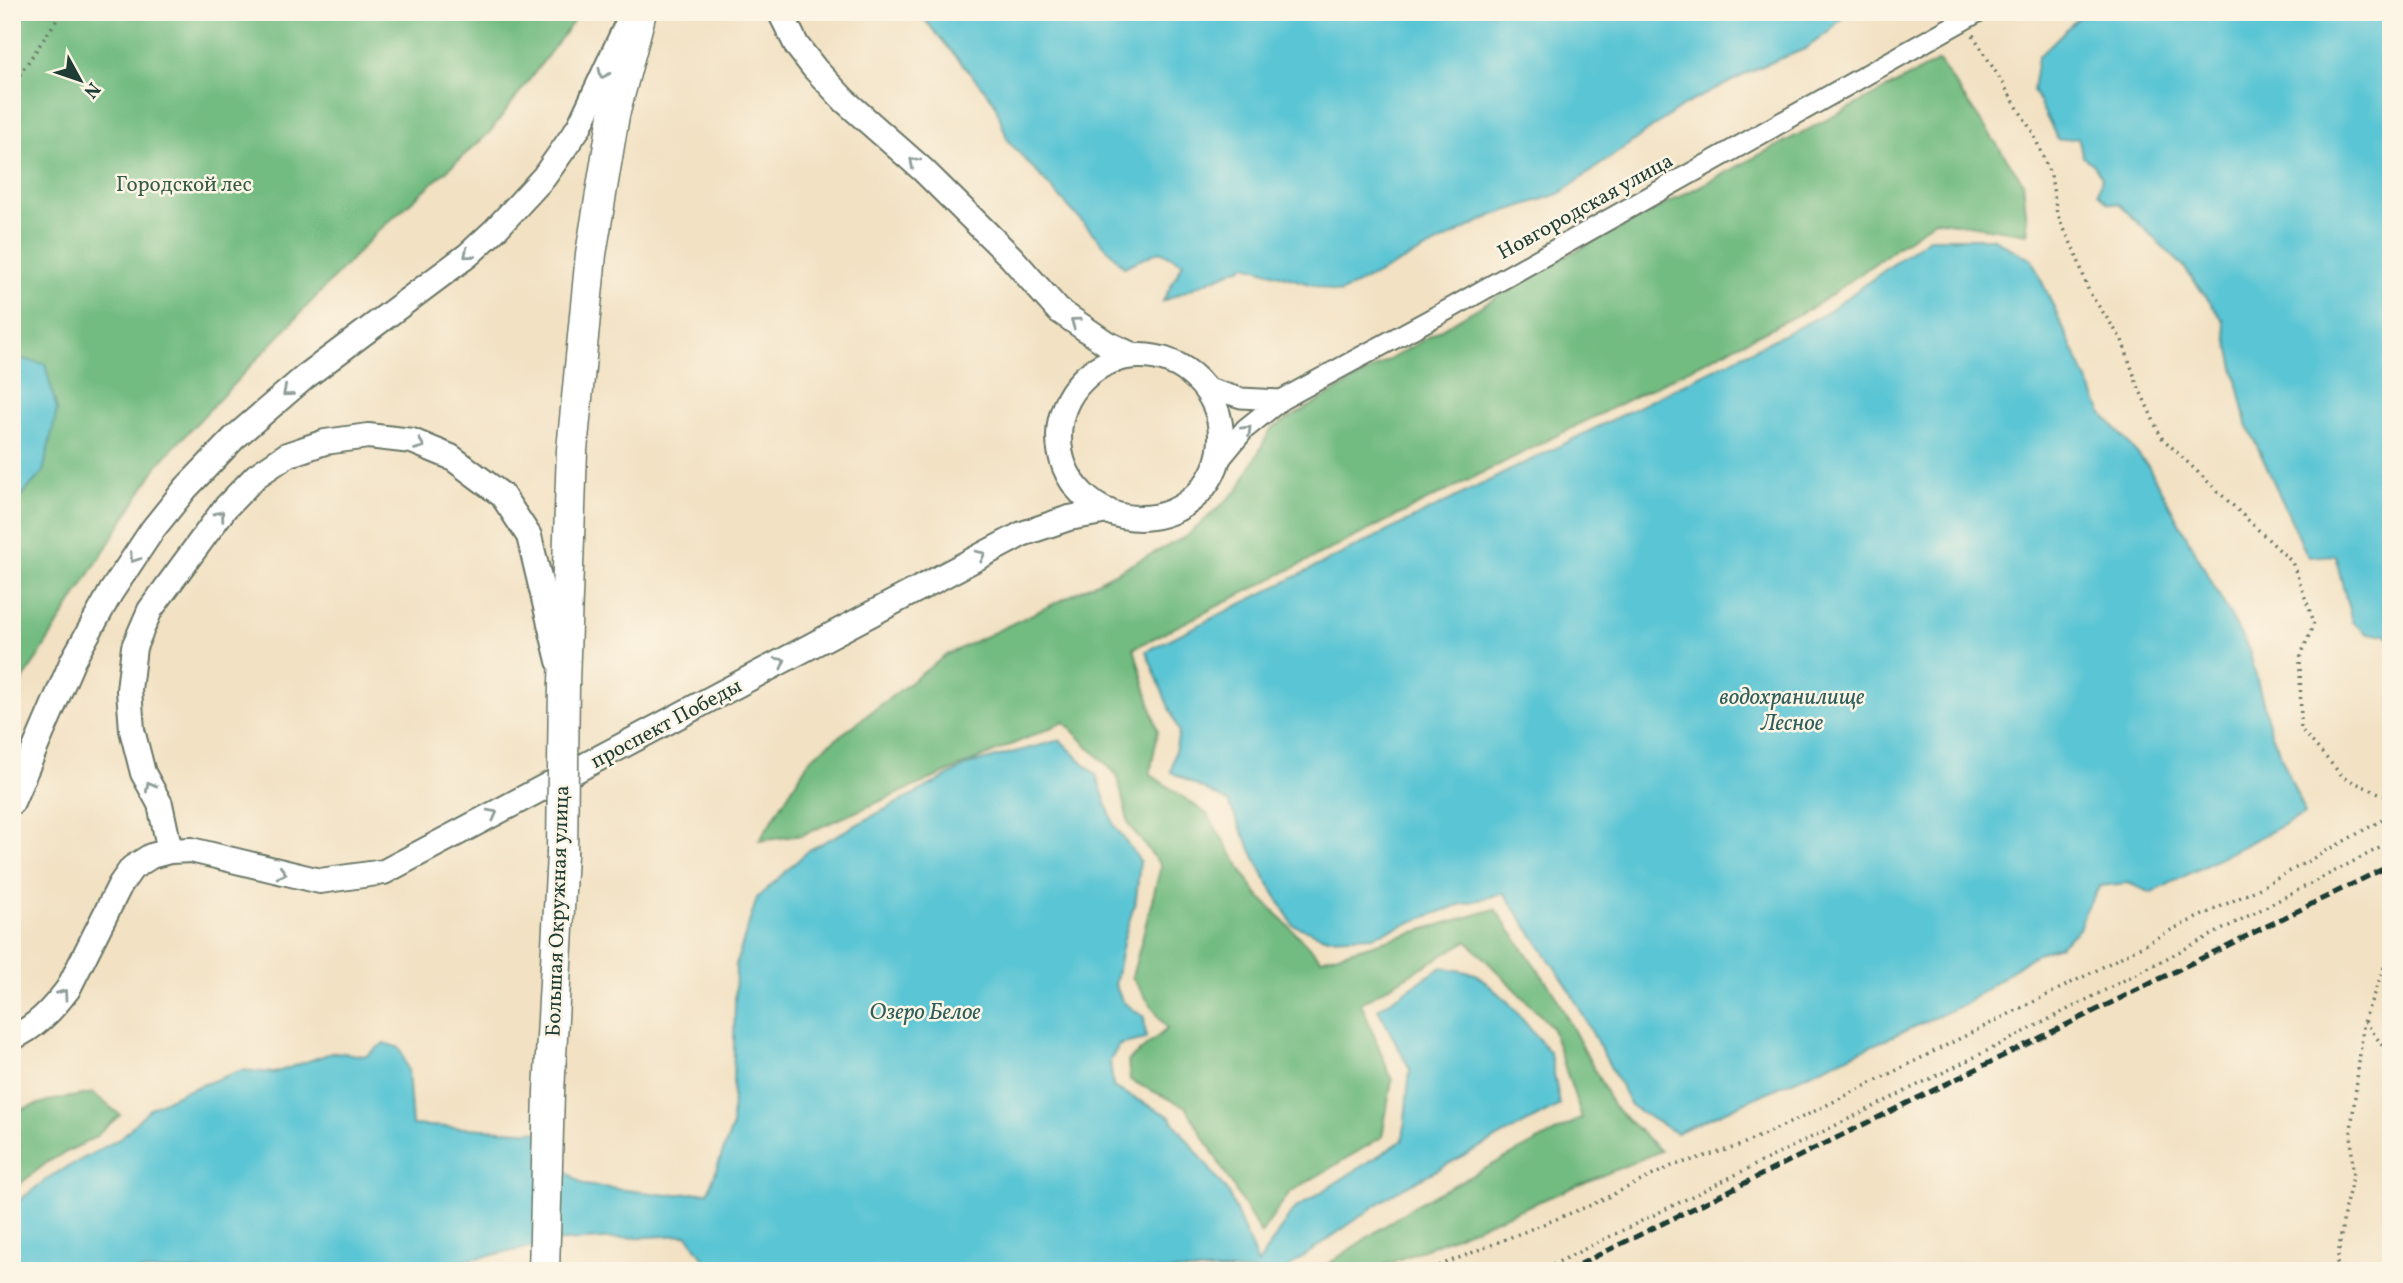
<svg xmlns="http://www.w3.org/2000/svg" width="2403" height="1283" font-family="Vollkorn,serif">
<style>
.forest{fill:#72bb81;stroke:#487c5a;stroke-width:2}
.water{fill:#5ac5d4;stroke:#3c8184;stroke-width:2}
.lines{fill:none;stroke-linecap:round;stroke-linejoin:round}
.minor-casing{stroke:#697666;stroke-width:23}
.major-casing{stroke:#697666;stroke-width:28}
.highway-casing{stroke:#697666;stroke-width:33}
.path{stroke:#697666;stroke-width:3.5;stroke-dasharray:2 5;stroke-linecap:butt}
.minor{stroke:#fff;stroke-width:19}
.major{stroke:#fff;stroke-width:24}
.highway{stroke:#fff;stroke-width:30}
.rail{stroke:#1f3d34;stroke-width:5;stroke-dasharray:10 5;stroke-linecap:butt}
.highway-bridge-casing{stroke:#697666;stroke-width:33;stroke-linecap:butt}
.highway-bridge{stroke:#fff;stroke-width:30}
.oneway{stroke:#8f9e9a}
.labels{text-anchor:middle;stroke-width:5;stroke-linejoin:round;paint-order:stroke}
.park-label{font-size:21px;fill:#355d48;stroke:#fcf5e5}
.street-label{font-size:21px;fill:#1f3d34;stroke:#fcf5e5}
.water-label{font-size:23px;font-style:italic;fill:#2e5f5c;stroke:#fcf5e5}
</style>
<rect width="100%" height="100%" fill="#fcf5e5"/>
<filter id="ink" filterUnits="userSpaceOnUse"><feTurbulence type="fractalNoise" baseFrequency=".0143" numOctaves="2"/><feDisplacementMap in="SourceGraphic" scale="14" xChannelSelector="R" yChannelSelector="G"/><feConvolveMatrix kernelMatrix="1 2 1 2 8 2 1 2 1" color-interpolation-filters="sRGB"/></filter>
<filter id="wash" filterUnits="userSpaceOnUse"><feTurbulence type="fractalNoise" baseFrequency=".00686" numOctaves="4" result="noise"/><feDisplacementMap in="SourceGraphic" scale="28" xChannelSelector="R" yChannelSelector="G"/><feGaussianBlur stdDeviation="1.57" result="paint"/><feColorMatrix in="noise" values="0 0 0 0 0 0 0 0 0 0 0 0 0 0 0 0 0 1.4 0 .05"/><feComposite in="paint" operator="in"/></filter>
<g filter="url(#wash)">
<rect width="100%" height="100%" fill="#f2e1c3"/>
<path class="forest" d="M12,12H577L573,22L489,133L376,233L159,463L12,698Z
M1939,61L2023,182L2028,234L1935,220L1817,305L1134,648L1158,731L1150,774L1207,814L1256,893L1321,959L1495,909L1553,991L1614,1107L1661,1151L1371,1271H1318L1415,1205L1582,1118L1551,1026L1467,941L1361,1003L1392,1080L1382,1137L1289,1193L1261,1234L1186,1107L1130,1080L1128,1061L1167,1029L1132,977L1161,866L1129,825L1117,775L1064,722L802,835L759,841L811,758L946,655L1058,602L1187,536L1238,490L1271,429L1570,254Z
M93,1093L120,1115L94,1138L49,1161L12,1190V1112L49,1101Z"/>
<path class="water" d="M918,12H1848L1827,33L1805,49L1760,67L1684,105L1559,194L1491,216L1340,293L1246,265L1163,301L1183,263L1160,251L1124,267L1008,141L994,101Z
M2096,12H2391V641L2386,634H2368L2352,622L2335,555L2308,557L2247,424L2223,320L2183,266L2119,204L2108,203L2098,193L2102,177L2093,164L2083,157L2078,138L2058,140L2033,90L2038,57L2078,18Z
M1929,238H1992L2032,260L2102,413L2148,466L2249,650L2271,732L2305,814L2152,893L2128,883L2100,886L2085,911L2079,929L2060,946L2037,953L1965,1004L1676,1133L1631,1106L1568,987L1504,893L1456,906L1373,936L1327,938L1293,925L1262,872L1228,802L1171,772L1179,732L1146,651L1823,315Z
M12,357L45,364L57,410L43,472L12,506Z
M1060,740L1096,775L1114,825L1140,861L1136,899L1124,938L1115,985L1123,1002L1144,1017L1146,1039L1119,1045L1110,1061L1113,1087L1169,1116L1229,1194L1258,1264L1293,1210L1403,1140L1410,1069L1378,1009L1442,967L1476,974L1509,1003L1550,1053L1560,1105L1395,1192L1283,1271H713L687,1235L544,1242V1245L409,1271H12V1206L51,1176L121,1138L150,1108L183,1092L242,1070L274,1073L334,1052L366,1056L384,1043L400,1048L408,1070L412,1125L540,1132L543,1154L584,1185L668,1195L708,1192L732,1127L736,964L757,898L809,850L970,764Z"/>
</g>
<g filter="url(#ink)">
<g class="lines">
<g class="minor-casing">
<path id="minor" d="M1205,387L1241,398L1281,400
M1217,463L1245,429L1281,400L1453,307L1978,12"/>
</g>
<g class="major-casing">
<path id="major" d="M780,12L797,46L815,69L845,101L923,170L1011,257L1058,310L1106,343L1134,356
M1059 437a81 81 0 1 1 162 0a81 81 0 1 1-162 0Z
M12,802L73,660L111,592L153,529L186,488L234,438L305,377L468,255L495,230L544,177L579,127L631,16
M170,851L160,804L143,773L132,730L129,690L134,647L150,610L225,508L256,476L287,455L325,442L368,436L412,441L451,457L502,495L529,536L559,661
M12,1038C36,1027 52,1010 68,989L120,885L132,868L151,856L170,851L191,850L320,881L384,872L1022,534L1069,518L1108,511"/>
</g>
<g class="highway-casing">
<path id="highway" d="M564,683L572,450L591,254L614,115L641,12
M544,1271L549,1092L562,854"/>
</g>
<path class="path" d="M1973,35L2033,133L2051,176L2057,214L2076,254L2089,292L2122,340L2137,384L2161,437L2292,562L2314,622L2300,658L2301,729L2344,778L2391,798
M12,86L62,12
M2391,880L2388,885L2391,928
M2365,1021L2391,1058
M1426,1271L1591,1205L1672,1166L1736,1147L1807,1115L2095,971L2173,929L2258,889L2391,815
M1540,1271L2003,1043L2391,842
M2336,1271L2345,1207L2353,1177L2351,1130L2364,1020L2391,949"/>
<use href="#minor" class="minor"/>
<use href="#major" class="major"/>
<use href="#highway" class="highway"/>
<path class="rail" d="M1566,1271L2391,865"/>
<g class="highway-bridge-casing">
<path id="highway-bridge" d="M562,854L564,683"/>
</g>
<use href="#highway-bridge" class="highway-bridge"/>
</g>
<defs><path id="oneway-chevron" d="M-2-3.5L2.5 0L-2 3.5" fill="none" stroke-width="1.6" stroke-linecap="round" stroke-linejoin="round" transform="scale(1.75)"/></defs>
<g class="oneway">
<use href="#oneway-chevron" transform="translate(603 74) rotate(115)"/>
<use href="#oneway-chevron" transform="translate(914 162) rotate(-138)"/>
<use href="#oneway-chevron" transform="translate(468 254) rotate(140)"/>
<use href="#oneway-chevron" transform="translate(1075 322) rotate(-144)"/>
<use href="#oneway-chevron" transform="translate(287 392) rotate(139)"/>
<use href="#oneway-chevron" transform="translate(1247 430) rotate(-44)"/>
<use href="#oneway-chevron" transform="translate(420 445) rotate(21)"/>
<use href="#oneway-chevron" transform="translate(220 515) rotate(-53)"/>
<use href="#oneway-chevron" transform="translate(981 555) rotate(-27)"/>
<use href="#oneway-chevron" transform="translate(134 558) rotate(124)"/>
<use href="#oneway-chevron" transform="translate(781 662) rotate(-28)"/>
<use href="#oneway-chevron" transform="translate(150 786) rotate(-119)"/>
<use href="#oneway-chevron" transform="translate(493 814) rotate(-28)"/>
<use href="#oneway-chevron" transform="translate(282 873) rotate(15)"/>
<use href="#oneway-chevron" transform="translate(63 994) rotate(-55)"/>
</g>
</g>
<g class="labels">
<g class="park-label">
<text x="184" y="191">Городской лес</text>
</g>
<g class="street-label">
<text transform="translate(1585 206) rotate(-29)" y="7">Новгородская улица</text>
<text transform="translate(666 723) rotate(-28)" y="7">проспект Победы</text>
<text transform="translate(557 911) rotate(-88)" y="7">Большая Окружная улица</text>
</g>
<g class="water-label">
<text x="1792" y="704">водохранилище<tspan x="1792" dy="26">Лесное</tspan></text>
<text x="925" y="1019">Озеро Белое</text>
</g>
</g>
<rect width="2403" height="1283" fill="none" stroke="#fcf5e5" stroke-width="42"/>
<g transform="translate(80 80) rotate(130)" stroke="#fcf5e5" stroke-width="5" paint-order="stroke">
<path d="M0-5L12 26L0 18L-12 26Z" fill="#1f3d34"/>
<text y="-10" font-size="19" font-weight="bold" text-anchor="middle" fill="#1f3d34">N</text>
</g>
</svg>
